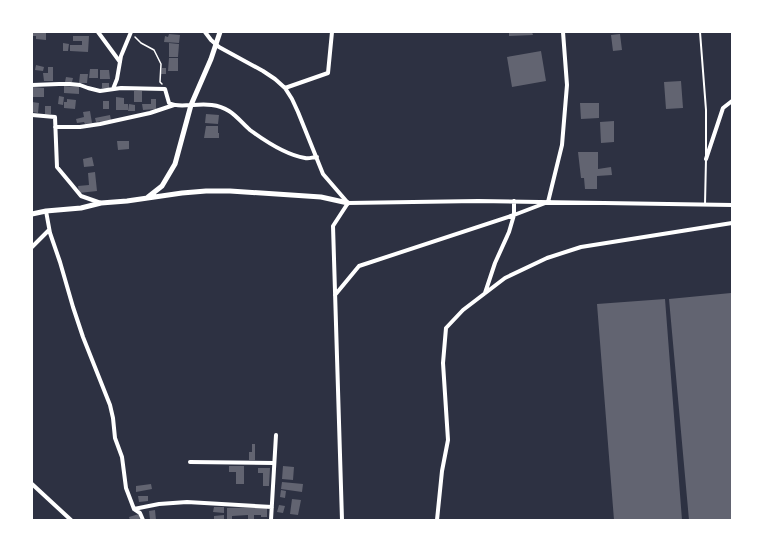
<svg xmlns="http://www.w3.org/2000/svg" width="764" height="552" font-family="Barlow,sans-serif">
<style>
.building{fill:#626471}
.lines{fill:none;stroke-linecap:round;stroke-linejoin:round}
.path{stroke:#fff;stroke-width:1.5}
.service{stroke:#fff;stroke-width:2}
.minor{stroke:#fff;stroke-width:4}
.tertiary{stroke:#fff;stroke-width:5}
</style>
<rect width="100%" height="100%" fill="#2d3142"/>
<path class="building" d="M33,32H46V40L36,39V36H32Z
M509,32H532L533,35L509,36Z
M169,34L180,35L179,43L164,42L165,36L168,37Z
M620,34L622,50L613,51L611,35Z
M73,36H89L88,52L70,51V45H82V41H73Z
M63,43L69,44L68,51H63Z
M169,43L179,44L178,57H169Z
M541,51L546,81L512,87L507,57Z
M169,58H178V71H168Z
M36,65L44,67L43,71L35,70Z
M48,67H53V81H44L43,73H48Z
M162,68H166V74H161Z
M90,69H98V78H89Z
M100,70H109L110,79H100Z
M80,74H88L87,83H79Z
M66,77L73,78L72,82H65Z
M681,81L683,108L666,109L664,82Z
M102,83H109V88H102Z
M64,86L79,87V94L64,93Z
M33,87L44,88V97H33Z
M134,91H142V102H134Z
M59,96L64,97L63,105L58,104Z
M116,97L124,98V104H128V110H116Z
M67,99L76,100L75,109L64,108V102H67Z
M151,99H156V109L143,110L142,104H151Z
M103,101H109V109H103Z
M32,102L39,103L38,113L32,112Z
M580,103H599V118L581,119Z
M129,104L135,105V111H128Z
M45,106H51V114H45Z
M90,111L92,123L85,124L84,122L77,123L76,119L84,117L83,112Z
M206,114L219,115L218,124L205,123Z
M110,115L111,120L96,122L95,118Z
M614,121V142L601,143L600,122Z
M206,126H218V133H209H219V138H204Z
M117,141H129V149L118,150Z
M578,152H598V169L611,167L612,175L597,176V189H585L584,178H581Z
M92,157L94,166L84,167L83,159Z
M95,172L97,191L79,193L78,186L89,185L88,173Z
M731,293L732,520H689L669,299Z
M665,299L682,520H614L597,304Z
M252,444H255V460H249V452H252Z
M229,466H244V484H236V472H229Z
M283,466L294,467L293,480L282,479Z
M258,468H270L269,486H263V473H258Z
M282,482L303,484L302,492L281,489Z
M151,484L152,489L136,492V486Z
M281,490L286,491L285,498L280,497Z
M138,496H148V501L139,502Z
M292,499L301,500L298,515L290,514Z
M279,505L285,506L283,513L277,512Z
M214,507H224V513L213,512Z
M267,507V517H261V515H254V520H248V515L232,516V520H227V508Z
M155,510L156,520H150L149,511Z
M139,514L140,520H130L129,517Z
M224,515V520H214V516Z"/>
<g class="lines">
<path class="path" d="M135,37L141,43L154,50L161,64L160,82L162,84"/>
<path class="service" d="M700,32L706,110V155
M705,204L706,159"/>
<path class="minor" d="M98,32L120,62
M205,32L211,40L219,47L263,71L275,79L285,88L292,99L298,112L323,174L348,203
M32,85L59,84H70L80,85L88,88L100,91L121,88L165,89L169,103C177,107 184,105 193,105C206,104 218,104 229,111C237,116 243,124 250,130C265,141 286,155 305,158C309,159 313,157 317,157
M285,88L328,73L332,32
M113,89L117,79L121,56L131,32
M32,115L55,117L57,167L72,185L81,196L101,203
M55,127H80L100,124L150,113L174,105
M706,159L723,108L732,101
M46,211L50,233L60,262L73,307L83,337L110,405L113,418L115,438L122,457L126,488L134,509L140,513L143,520
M32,247L49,230
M485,293L495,263L509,232L514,215V201
M335,295L359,266L514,215L548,202L562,145L567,85L563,32
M190,462L274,463
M32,484L71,520
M134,509L159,504L187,502L272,507
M271,520L276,435
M342,520L333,226L348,203L478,201L732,205
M437,520L442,471L448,440L443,363L446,328L463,310L505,278L547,258L581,247L732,223"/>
<path class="tertiary" d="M148,197L162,186L175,164L191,105L211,59L220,32
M32,214L46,211L81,208L101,203L127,201L182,193L206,191H230L321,197L348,203"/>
</g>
<rect width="764" height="552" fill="none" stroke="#ffffff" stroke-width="66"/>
</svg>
